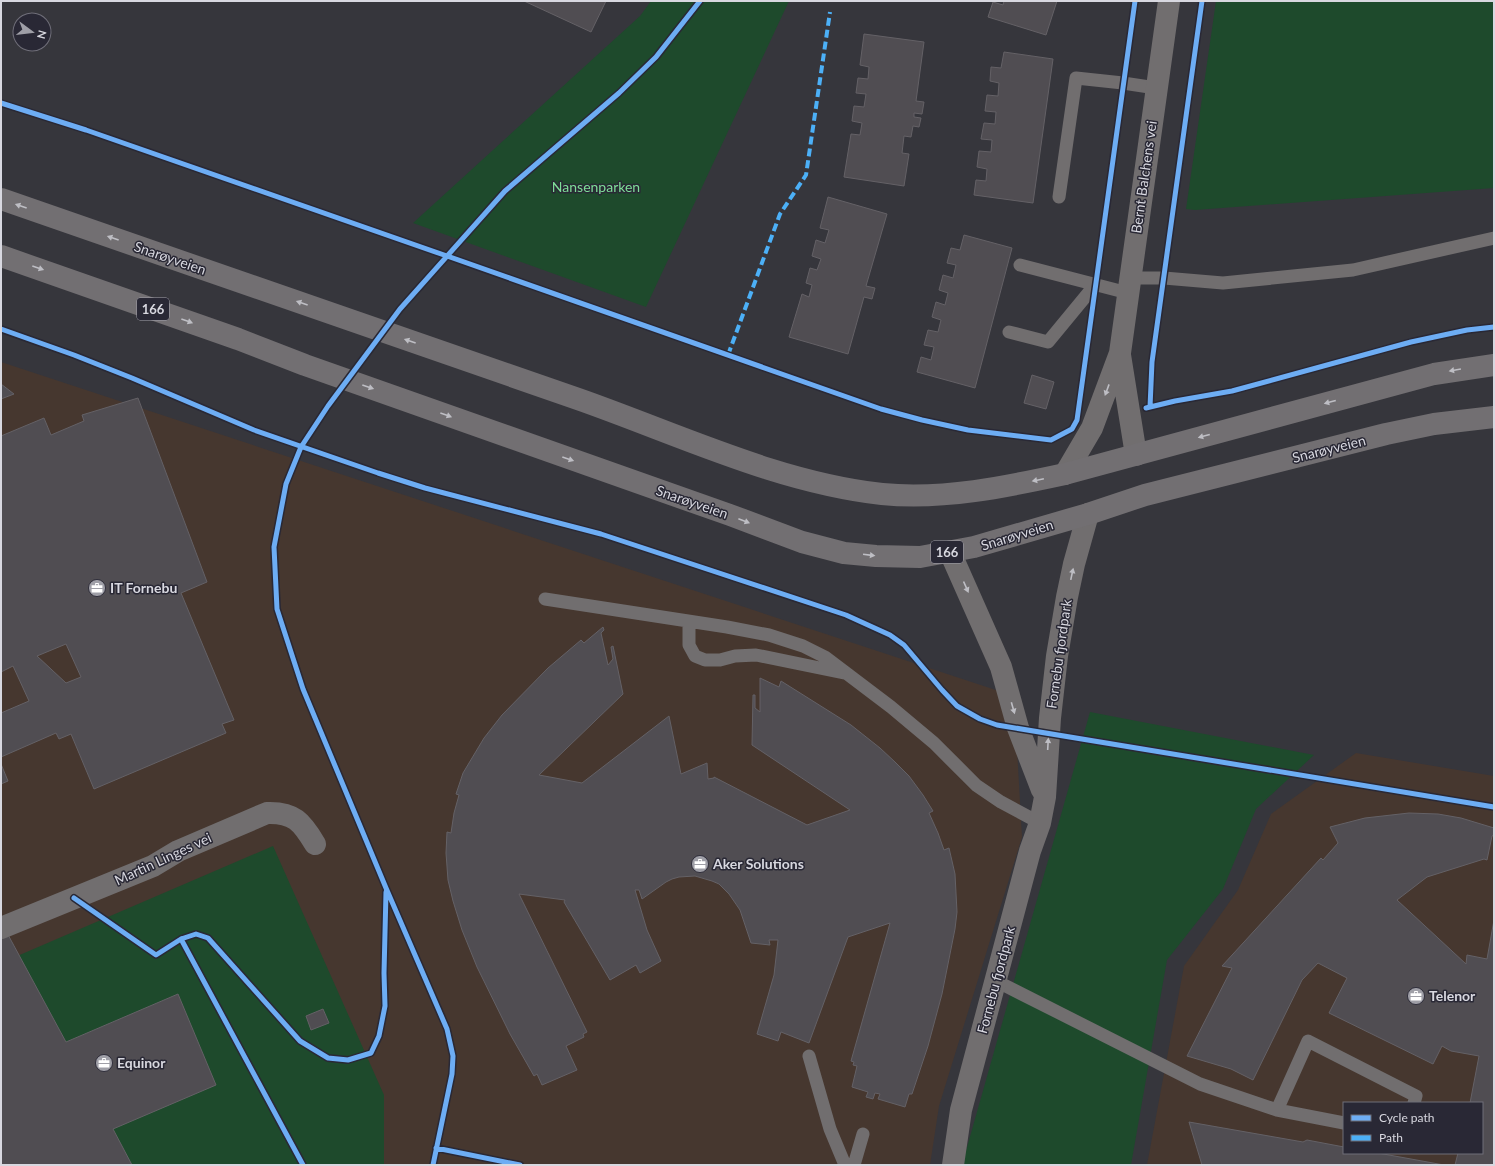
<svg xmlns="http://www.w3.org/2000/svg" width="1495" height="1166" font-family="Lato,sans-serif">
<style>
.commercial{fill:#46372f;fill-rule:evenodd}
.green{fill:#1e4a2c}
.building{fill:#504d52;stroke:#646166;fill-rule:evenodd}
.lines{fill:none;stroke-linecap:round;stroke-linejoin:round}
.service{stroke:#716e6f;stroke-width:13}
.minor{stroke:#716e6f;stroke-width:22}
.tertiary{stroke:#716e6f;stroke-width:22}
.primary{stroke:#726f72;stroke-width:22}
.quiet{stroke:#4cb0f7;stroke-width:4;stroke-dasharray:8 4;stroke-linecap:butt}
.cycleway-casing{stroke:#292835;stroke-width:8}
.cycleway{stroke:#6dadf4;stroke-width:5}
.oneway{fill:#bebec4}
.labels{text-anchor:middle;stroke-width:3;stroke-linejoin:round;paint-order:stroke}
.shield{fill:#292835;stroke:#a4a3ad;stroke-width:1}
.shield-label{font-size:13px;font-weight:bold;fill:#d8d8e0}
.street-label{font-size:14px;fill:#d8d8e0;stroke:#292835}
.park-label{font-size:14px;fill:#7edf98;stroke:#292835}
.poi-label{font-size:14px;font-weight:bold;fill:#d8d8e0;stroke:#292835;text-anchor:start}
</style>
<rect width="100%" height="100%" fill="#36363c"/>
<path class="commercial" d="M1,362L1014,696L1022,837L939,1106L930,1165H1Z
M1356,753L1494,776V1165H1147L1184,966L1238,890L1271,814ZM1344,1103H1482V1153H1344Z"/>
<path class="green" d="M651,1H789L646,307L413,223L640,16Z
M1216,1H1494V188L1195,210L1186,209Z
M1090,712L1314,755L1256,809L1223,889L1167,960L1131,1165H962Z
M273,846L384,1095V1165H1V963Z"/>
<path class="building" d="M524,1H606L591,32Z
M1004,1H1057L1046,35L988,17L993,2L1003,5Z
M864,34L924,42L916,101L924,102L922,114L914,113V117L921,118L919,127L913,126L911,137L904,136L902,153L909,154L904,186L844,177L851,134L860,135L862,123L852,121L854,106L864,107L866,94L856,93L858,78L868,79L869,67L860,65Z
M1004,52L1053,59L1033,203L974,195L976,180L986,181L987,169L977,167L979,151L991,152L992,140L981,139L984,123L995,124L996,112L985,111L987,95L998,96L999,83L990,81L991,67L1001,68Z
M828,197L887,214L866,286L875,288L872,299L864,297L848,354L789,337L802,294L809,297L812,285L806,283L810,268L817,270L821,259L812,256L816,240L825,243L829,230L820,228Z
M964,235L1012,248L975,388L917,372L921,357L931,360L934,347L924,345L928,330L938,332L941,320L932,317L936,302L945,305L948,293L939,290L943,275L953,278L956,265L947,263L951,248L960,250Z
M1032,375L1054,382L1046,409L1024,403Z
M1,384L14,394L1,399Z
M138,398L207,582L181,593L234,720L222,724L226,733L94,789L71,734L59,739L56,733L1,757V713L29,701L13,666L1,672V436L44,418L51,435L84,421L82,415ZM66,644L81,677L66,683L37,656Z
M603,627L604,630L601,633L608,665L613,659L611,647L613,646L623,694L539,775L582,783L669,716L681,774L707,763L708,779L714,778V777L807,825L850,810L752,745L753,695H755V708L760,712V678L779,687L781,681L851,725L880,748L895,762L909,776L923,795L933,811L929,813L938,833L944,850L949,848L955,874L957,912L955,929L942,994L928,1046L912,1094H909L905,1107L878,1099L880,1094L875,1093L873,1099L866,1097L868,1092L852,1087L857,1066L853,1065L854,1062L851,1061L890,923L848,937L809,1043L781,1032L778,1041L757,1034L774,975L778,940H769L770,945L751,943L740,910L729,894L719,884L712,881L695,876L679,877L672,879L666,882L642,899L639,890H635L647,930L661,961L640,973L636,965L610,980L564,902L565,900L519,894L587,1032L583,1034L584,1037L566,1046L577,1070L542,1085L537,1074L534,1076L510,1034L477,967L462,930L453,901L448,880L446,853L447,832L451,833L454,813L459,795L456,794L463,773L484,738L502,715L548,668L581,640L584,643Z
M1,764L8,781L1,784Z
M1409,813L1438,814L1461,818L1494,828V835L1492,836L1487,860L1484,859L1427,877L1397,900L1466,964L1467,955L1487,959L1494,920V1165H1455L1458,1153H1482V1103H1470L1479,1056L1451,1051L1442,1046L1433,1064L1329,1013L1347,978L1318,963L1302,980L1253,1080L1231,1069L1187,1056L1232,968L1222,966L1321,858L1323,860L1338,843L1330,827L1365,818Z
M6,931L66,1042L178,994L216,1085L113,1129L132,1165H1V934Z
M323,1009L329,1023L311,1030L306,1016Z
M1189,1122L1303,1142L1307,1140L1344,1147V1153H1378L1444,1165H1202Z"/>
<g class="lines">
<path class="service" d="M1059,197L1076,78L1123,83L1156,88
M1020,265L1128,293
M1130,278H1164L1223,283L1353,270L1494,238
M1009,332L1048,342L1095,285
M545,599L727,627L769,635L803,646L825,657L891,707L934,743L976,785L1001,802L1040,823
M689,622V645L695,656L705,660H720L735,656L756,655L844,673
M996,981L1200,1084L1277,1110L1344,1123
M809,1056L830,1129L845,1165
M1277,1110L1308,1041L1416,1096L1414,1103
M854,1165L863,1134"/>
<path class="minor" d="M950,552L1001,667L1018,728L1042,790
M1,928L153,866L178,851L267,813C294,812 302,822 315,844
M953,1165L961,1110L1030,851L1040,823L1045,797L1050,718L1057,656L1067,597L1074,564L1088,514"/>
<path class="tertiary" d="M1120,355L1136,455
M1065,474L1092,428L1120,353L1169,1"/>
<path class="primary" d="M1,199C193,266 385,333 578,399C678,434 776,482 882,494C944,500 1005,487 1065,474L1434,374L1494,365
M1,256L238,339L305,365L730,515L802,542L844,553L876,556L920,557L974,547L1088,514L1145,495L1386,434L1434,424L1494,417"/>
<path class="quiet" d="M728,355L780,214L806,175L830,12"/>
<g class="cycleway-casing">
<path id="cycleway" d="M1,103L86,130L447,256L881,409L922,420L968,430L1051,440L1072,429L1077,420L1135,1
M1,329L74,355L132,378L254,430L378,473L425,488L601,534L846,615L890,635L904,645L942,690L957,706L980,719L997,725L1494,807
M1150,407L1152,362L1202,1
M1146,408L1175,401L1232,391L1411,342L1467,330L1494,327
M74,898L156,955L181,939L303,1165
M181,939L196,934L208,938L300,1041L328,1058L348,1060L371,1053L379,1036L385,1006L384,973L386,892
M436,1148L520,1165
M433,1165L452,1074L453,1056L447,1029L386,888L303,689L277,609L274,547L286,484L301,447L328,406L400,309L505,191L619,93L656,57L700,1"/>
</g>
<use href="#cycleway" class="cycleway"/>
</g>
<defs><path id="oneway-solid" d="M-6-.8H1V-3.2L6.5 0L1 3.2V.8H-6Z"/></defs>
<g class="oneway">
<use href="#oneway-solid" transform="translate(21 206) rotate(-161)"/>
<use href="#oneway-solid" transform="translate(113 238) rotate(-161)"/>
<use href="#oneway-solid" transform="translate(38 268) rotate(19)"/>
<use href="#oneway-solid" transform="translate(302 303) rotate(-161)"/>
<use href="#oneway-solid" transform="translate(187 321) rotate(20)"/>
<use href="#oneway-solid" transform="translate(410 341) rotate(-161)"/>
<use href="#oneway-solid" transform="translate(1455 370) rotate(170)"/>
<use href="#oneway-solid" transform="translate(368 387) rotate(19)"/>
<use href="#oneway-solid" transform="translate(1107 390) rotate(110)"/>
<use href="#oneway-solid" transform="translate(1330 402) rotate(165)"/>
<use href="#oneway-solid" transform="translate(446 415) rotate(20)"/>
<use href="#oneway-solid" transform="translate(1204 436) rotate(165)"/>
<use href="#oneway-solid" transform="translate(568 459) rotate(19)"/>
<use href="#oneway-solid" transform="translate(1038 480) rotate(168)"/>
<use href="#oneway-solid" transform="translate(744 521) rotate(21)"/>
<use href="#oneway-solid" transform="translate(869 555) rotate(7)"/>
<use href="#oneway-solid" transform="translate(1072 574) rotate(-78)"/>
<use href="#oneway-solid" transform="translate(966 587) rotate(66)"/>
<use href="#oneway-solid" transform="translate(1013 708) rotate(74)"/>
<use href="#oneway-solid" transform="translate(1048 744) rotate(-87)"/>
</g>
<defs>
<g id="office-disc" transform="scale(0.9)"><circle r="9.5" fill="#9f9fa7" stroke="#292835"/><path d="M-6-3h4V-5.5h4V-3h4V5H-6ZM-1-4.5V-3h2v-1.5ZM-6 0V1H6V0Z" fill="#fff"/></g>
</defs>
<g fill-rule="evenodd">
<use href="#office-disc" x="97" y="588"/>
<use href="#office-disc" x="700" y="864"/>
<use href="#office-disc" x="1416" y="996"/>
<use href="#office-disc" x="104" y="1063"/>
</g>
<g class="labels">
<g class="shield">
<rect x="137" y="298" width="32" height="22" rx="3"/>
<rect x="931" y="541" width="32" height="22" rx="3"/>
</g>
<g class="shield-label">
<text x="153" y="314">166</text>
<text x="947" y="557">166</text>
</g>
<g class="street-label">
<text transform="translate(1144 177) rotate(-82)" y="5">Bernt Balchens vei</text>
<text transform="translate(170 258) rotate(19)" y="5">Snarøyveien</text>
<text transform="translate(1329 449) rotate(-14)" y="5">Snarøyveien</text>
<text transform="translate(692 502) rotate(19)" y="5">Snarøyveien</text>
<text transform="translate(1017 535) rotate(-17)" y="5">Snarøyveien</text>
<text transform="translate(1059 654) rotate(-82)" y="5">Fornebu fjordpark</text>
<text transform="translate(163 859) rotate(-25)" y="5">Martin Linges vei</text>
<text transform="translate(996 980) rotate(-75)" y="5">Fornebu fjordpark</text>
</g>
<g class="park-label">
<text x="596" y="192">Nansenparken</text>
</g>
<g class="poi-label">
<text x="110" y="593">IT Fornebu</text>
<text x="713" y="869">Aker Solutions</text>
<text x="1429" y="1001">Telenor</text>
<text x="117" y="1068">Equinor</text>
</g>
</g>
<rect width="1495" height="1166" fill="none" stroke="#d8d8e0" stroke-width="4"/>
<rect x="1343" y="1102" width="140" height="52" fill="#292835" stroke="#6f6e79"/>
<rect x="1351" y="1115" width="20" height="6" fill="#6dadf4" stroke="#6f6e79"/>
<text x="1379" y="1122" font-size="12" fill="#d8d8e0">Cycle path</text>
<rect x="1351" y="1135" width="20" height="6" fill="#4cb0f7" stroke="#6f6e79"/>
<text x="1379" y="1142" font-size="12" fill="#d8d8e0">Path</text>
<g transform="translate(32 32) rotate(105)"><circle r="19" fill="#292835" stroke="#6f6e79"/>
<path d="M0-3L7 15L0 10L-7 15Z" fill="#9f9fa7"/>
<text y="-6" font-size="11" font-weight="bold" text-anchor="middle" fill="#d8d8e0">N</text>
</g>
</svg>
